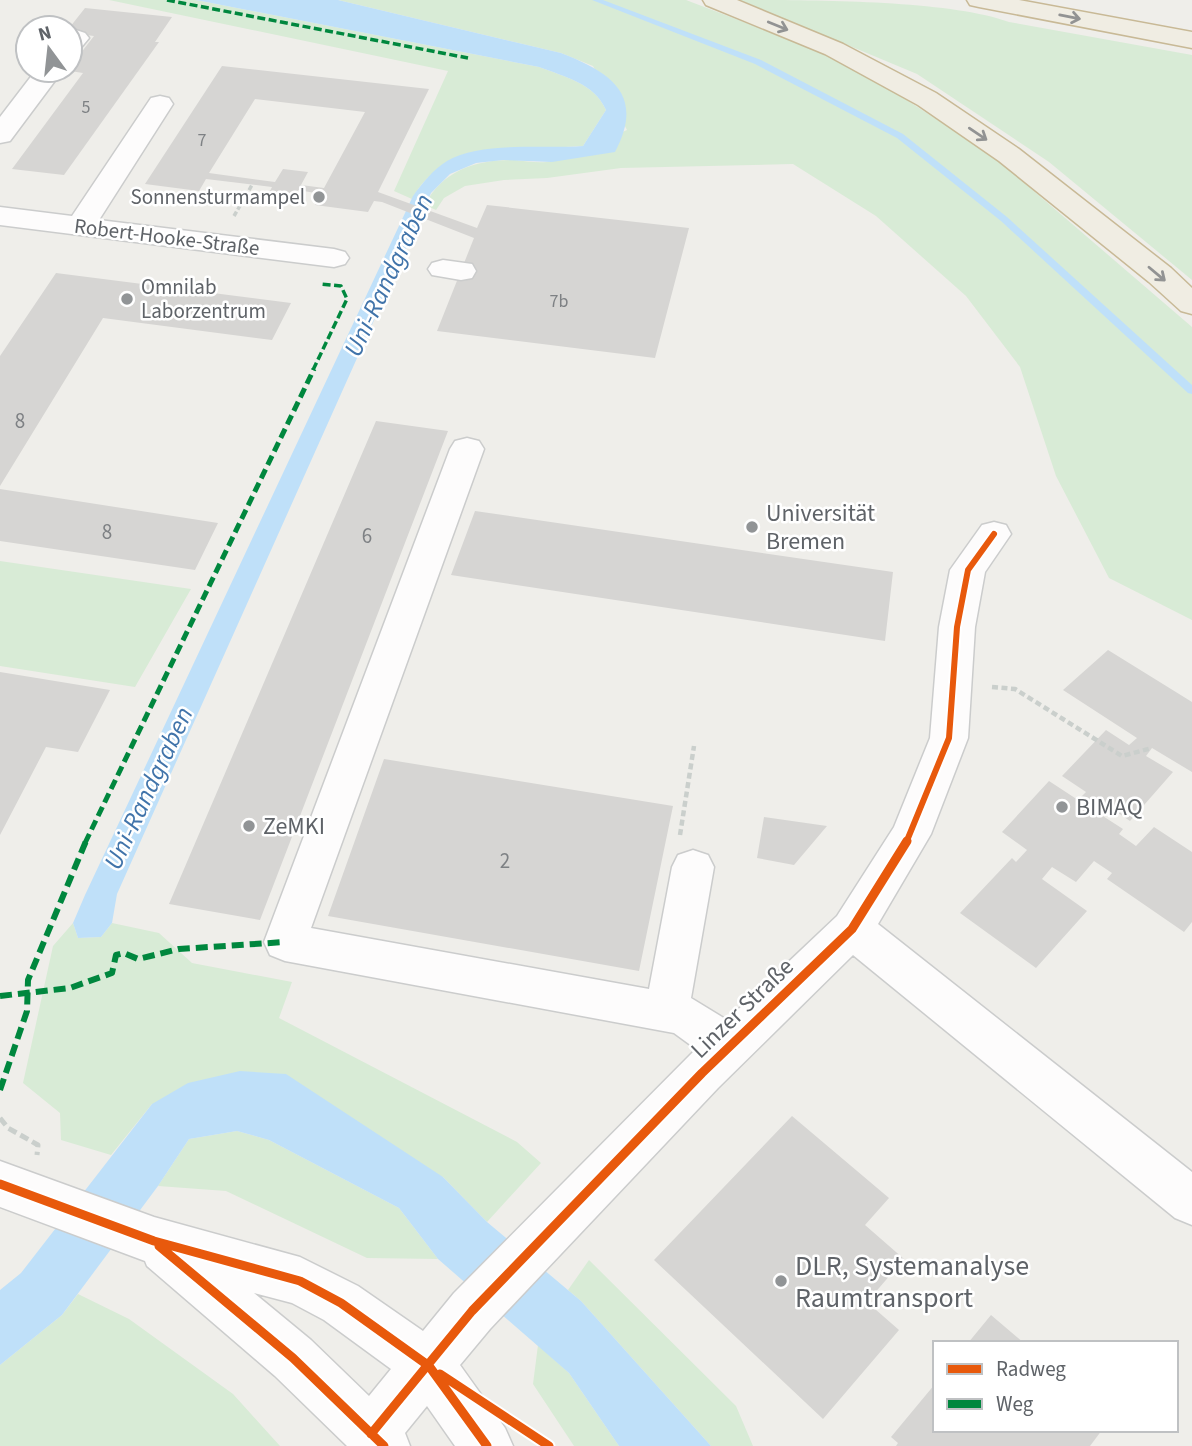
<svg xmlns="http://www.w3.org/2000/svg" width="1192" height="1446" font-family="'Source Sans 3',sans-serif">
<style>
.green{fill:#d8ebd6}
.water{fill:#bfe0f9}
.lines{fill:none;stroke-linecap:round;stroke-linejoin:round}
.stream{fill:#bfe0f9;fill-rule:evenodd}
.building{fill:#d6d5d3;fill-rule:evenodd}
.minor-casing{stroke:#cbcccc;stroke-width:3}
.highway-casing{stroke:#c8b996;stroke-width:3}
.path-far2{stroke:#cacfcc;stroke-width:3.5;stroke-dasharray:5 2.5;stroke-linecap:butt}
.path-far1{stroke:#cacfcc;stroke-width:4.5;stroke-dasharray:6 3.5;stroke-linecap:butt}
.path{stroke:#cacfcc;stroke-width:5;stroke-dasharray:9 4.5;stroke-linecap:butt}
.minor{fill:#fdfcfc;fill-rule:evenodd}
.highway{fill:#f0ede3;fill-rule:evenodd}
.quiet-far2{stroke:#00873e;stroke-width:3.5;stroke-dasharray:8 3.5;stroke-linecap:butt}
.quiet-far1{stroke:#00873e;stroke-width:5;stroke-dasharray:10 5;stroke-linecap:butt}
.quiet{stroke:#00873e;stroke-width:6;stroke-dasharray:12 6;stroke-linecap:butt}
.cycleway-far1-casing{stroke:#fff;stroke-width:10}
.cycleway-casing{stroke:#fff;stroke-width:13}
.cycleway-far1{stroke:#e8590c;stroke-width:6}
.cycleway{stroke:#e8590c;stroke-width:9}
.oneway{stroke:#929393}
.poi-dot{fill:#919496;stroke:#fff;stroke-width:2.5}
.labels{text-anchor:middle;stroke-width:5;stroke-linejoin:round;paint-order:stroke}
.far-number-label{font-size:18px;fill:#7e8184}
.far-poi-label{font-size:21px;fill:#5f6368;stroke:#fff;text-anchor:end}
.far-street-label{font-size:21px;fill:#5f6368;stroke:#fff}
.number-label{font-size:21px;fill:#7e8184}
.poi-label{font-size:24px;fill:#5f6368;stroke:#fff;text-anchor:start}
.street-label{font-size:24px;fill:#5f6368;stroke:#fff}
.water-label{font-size:26px;font-style:italic;fill:#4174aa;stroke:#fff}
.near-poi-label{font-size:28px;fill:#5f6368;stroke:#fff;text-anchor:start}
</style>
<rect width="100%" height="100%" fill="#efeeea"/>
<path class="green" d="M109,0H196L539,67C565,77 594,83 606,110L583,146C522,151 446,136 412,199L394,191L448,71Z
M338,0H686L827,54L899,95L993,156L1192,327V620L1109,578L1056,476L1020,367L966,296L876,216L793,164L621,168L547,178L504,180L465,186L444,198L436,210L425,205C442,170 478,159 515,160C526,161 541,164 552,161C577,155 603,140 627,130L593,66L561,53Z
M740,0C811,0 949,0 1009,22L1192,55V280L1049,162L917,74Z
M0,561L191,589L135,687L0,666Z
M73,923L78,938L101,937L112,923L159,933L192,963L292,982L279,1018L517,1142L541,1163L487,1222L443,1177L152,1104L111,1155L61,1140L60,1113L23,1083L53,946Z
M237,1131L269,1140L399,1208L438,1259L367,1258L226,1191L158,1186L189,1139Z
M589,1260L736,1406L753,1446H711L581,1301L568,1290Z
M78,1294L129,1319L233,1394L280,1446H0V1365L62,1315Z
M538,1345L569,1373L619,1446H574L533,1384Z"/>
<path class="water" d="M196,0H338L561,53C612,73 645,95 615,152L552,162L503,160L476,163L450,174L431,193L117,894L112,923L101,937L78,938L73,923L85,895L413,196C423,182 433,170 447,161C480,141 544,149 583,146L606,110C594,83 565,77 539,67Z
M240,1071L286,1074L443,1177L487,1222L581,1301L711,1446H619L569,1373L438,1259L399,1208L269,1140L237,1131L189,1139L158,1186L62,1315L0,1365V1290L21,1273L152,1104L188,1083Z"/>
<g class="lines">
<path class="stream" d="M592,0H603L761,60L903,134L1007,217L1192,385V394L1188,393L1001,221L897,138L755,64Z"/>
</g>
<path class="building" d="M85,8L172,17L155,42H159L64,175L12,169L83,73L70,71V67L94,36L70,33V27Z
M222,66L429,89L378,192L477,228L487,205L689,228L655,358L437,331L474,238L382,202L374,201L368,212L315,205L321,194L298,190L295,196L269,193L272,187L206,179L199,191L145,184ZM255,99L365,112L324,188L301,185L308,172L283,169L275,182L209,173Z
M56,273L291,303L272,340L103,318L0,486V356Z
M376,421L448,431L260,920L169,904Z
M0,489L218,523L195,570L0,541Z
M475,511L893,572L885,641L451,575Z
M1108,650L1192,702V772L1152,748L1146,756L1173,772L1130,821L1102,802L1095,811L1123,829L1119,834L1136,846L1154,827L1192,852V922L1184,932L1107,879L1112,873L1094,861L1076,882L1052,867L1042,879L1087,911L1036,968L960,913L1012,858L1016,862L1027,850L1002,832L1049,781L1078,800L1086,792L1062,776L1106,730L1129,745L1137,738L1063,690Z
M0,672L110,690L78,752L46,747L0,835Z
M384,759L673,806L639,971L328,916Z
M764,817L827,826L794,865L757,858Z
M792,1116L889,1198L865,1225L904,1259L867,1302L899,1330L823,1419L654,1260Z
M991,1315L1024,1343H968Z
M935,1384V1430H1102L1090,1446H896L898,1443L891,1437Z"/>
<g class="lines">
<g class="minor-casing">
<path id="minor" d="M76,30L85,33L89,38L79,50L70,53V32Z
M36,70H63L10,141L0,143V117Z
M160,96L169,98L173,104L99,220L334,249L345,252L349,258L345,264L334,267L0,225V207L72,216L151,98Z
M443,260L472,264L476,271L472,278L461,280L432,275L428,269L432,263Z
M467,438L479,441L484,449L311,928L649,989L672,867L678,855L693,850L708,855L714,867L691,998L727,1020L837,916L894,827L930,738L939,627L950,570L982,525L994,522L1006,525L1011,534L985,572L975,627L968,738L931,834L878,924L1192,1172V1225L1175,1218L853,955L718,1088L490,1329L460,1365L505,1428L513,1446H455L427,1406L405,1433L410,1446H347L275,1376L147,1266L145,1261L0,1207V1161L154,1217L300,1257L358,1286L423,1331L454,1293L696,1049L674,1033L285,961L270,955L264,942L450,449L455,441ZM254,1293L292,1303L324,1320L391,1369L369,1396L311,1340Z"/>
</g>
<g class="highway-casing">
<path id="highway" d="M703,0H737L843,44L936,93L1019,149L1171,268L1192,288V314L1181,311L1149,282L999,161L918,105L825,54L706,5Z
M967,0H1019L1192,32V48L979,7L970,5Z"/>
</g>
<path class="path-far2" d="M234,216L252,185"/>
<path class="path-far1" d="M992,687L1015,689L1122,756L1152,748
M680,835L694,746"/>
<path class="path" d="M0,1118L8,1128L38,1145L37,1155"/>
<use href="#minor" class="minor"/>
<use href="#highway" class="highway"/>
<path class="quiet-far2" d="M167,0L468,58
M313,370L347,299L341,286L321,284"/>
<path class="quiet-far1" d="M85,843L314,369"/>
<path class="quiet" d="M0,996L70,988L112,973L116,955L124,953L138,959L179,949L285,942
M0,1090L27,1011L28,980L86,841"/>
<g class="cycleway-far1-casing">
<path id="cycleway-far1" d="M906,843L949,738L957,627L968,570L994,534"/>
</g>
<g class="cycleway-casing">
<path id="cycleway" d="M0,1184L154,1241L300,1281L341,1303L429,1366L487,1446
M159,1246L293,1358L384,1446
M440,1374L549,1446
M371,1434L472,1311L702,1073L852,929L907,841"/>
</g>
<use href="#cycleway-far1" class="cycleway-far1"/>
<use href="#cycleway" class="cycleway"/>
</g>
<defs><path id="oneway-shaft" d="M-6 0H5M1.5-3L5.5 0L1.5 3" fill="none" stroke-width="1.6" stroke-linecap="round" stroke-linejoin="round" transform="scale(1.75)"/></defs>
<g class="oneway">
<use href="#oneway-shaft" transform="translate(1070 17) rotate(11)"/>
<use href="#oneway-shaft" transform="translate(778 26) rotate(22)"/>
<use href="#oneway-shaft" transform="translate(978 134) rotate(34)"/>
<use href="#oneway-shaft" transform="translate(1157 274) rotate(40)"/>
</g>
<g class="poi-dot">
<circle cx="319" cy="197" r="7"/>
<circle cx="127" cy="299" r="7"/>
<circle cx="752" cy="527" r="7"/>
<circle cx="1062" cy="807" r="7"/>
<circle cx="249" cy="826" r="7"/>
<circle cx="781" cy="1281" r="7"/>
</g>
<g class="labels">
<g class="far-number-label">
<text x="86" y="113">5</text>
<text x="202" y="146">7</text>
<text x="559" y="307">7b</text>
</g>
<g class="far-poi-label">
<text x="305" y="204">Sonnensturmampel</text>
<text x="141" y="294" text-anchor="start">Omnilab<tspan x="141" dy="24">Laborzentrum</tspan></text>
</g>
<g class="far-street-label">
<text transform="translate(167 237) rotate(7)" y="7">Robert-Hooke-Straße</text>
</g>
<g class="number-label">
<text x="20" y="428">8</text>
<text x="107" y="539">8</text>
<text x="367" y="543">6</text>
<text x="505" y="868">2</text>
</g>
<g class="poi-label">
<text x="766" y="521">Universität<tspan x="766" dy="28">Bremen</tspan></text>
<text x="1076" y="815">BIMAQ</text>
<text x="263" y="834">ZeMKI</text>
</g>
<g class="street-label">
<text transform="translate(742 1008) rotate(-44)" y="8">Linzer Straße</text>
</g>
<g class="water-label">
<text transform="translate(388 275) rotate(-65)" y="9">Uni-Randgraben</text>
<text transform="translate(148 788) rotate(-65)" y="9">Uni-Randgraben</text>
</g>
<g class="near-poi-label">
<text x="795" y="1275">DLR, Systemanalyse<tspan x="795" dy="32">Raumtransport</tspan></text>
</g>
</g>
<rect x="933" y="1341" width="245" height="91" fill="#ffffff" stroke="#bfc1c3" stroke-width="2"/>
<rect x="947" y="1364" width="35" height="10" fill="#e8590c" stroke="#bfc1c3" stroke-width="2"/>
<text x="996" y="1376" font-size="21" fill="#5f6368">Radweg</text>
<rect x="947" y="1399" width="35" height="10" fill="#00873e" stroke="#bfc1c3" stroke-width="2"/>
<text x="996" y="1411" font-size="21" fill="#5f6368">Weg</text>
<g transform="translate(49 49) rotate(345)"><circle r="33" fill="#ffffff" stroke="#bfc1c3" stroke-width="2"/>
<path d="M0-5L12 26L0 18L-12 26Z" fill="#919496"/>
<text y="-10" font-size="19" font-weight="bold" text-anchor="middle" fill="#5f6368">N</text>
</g>
</svg>
